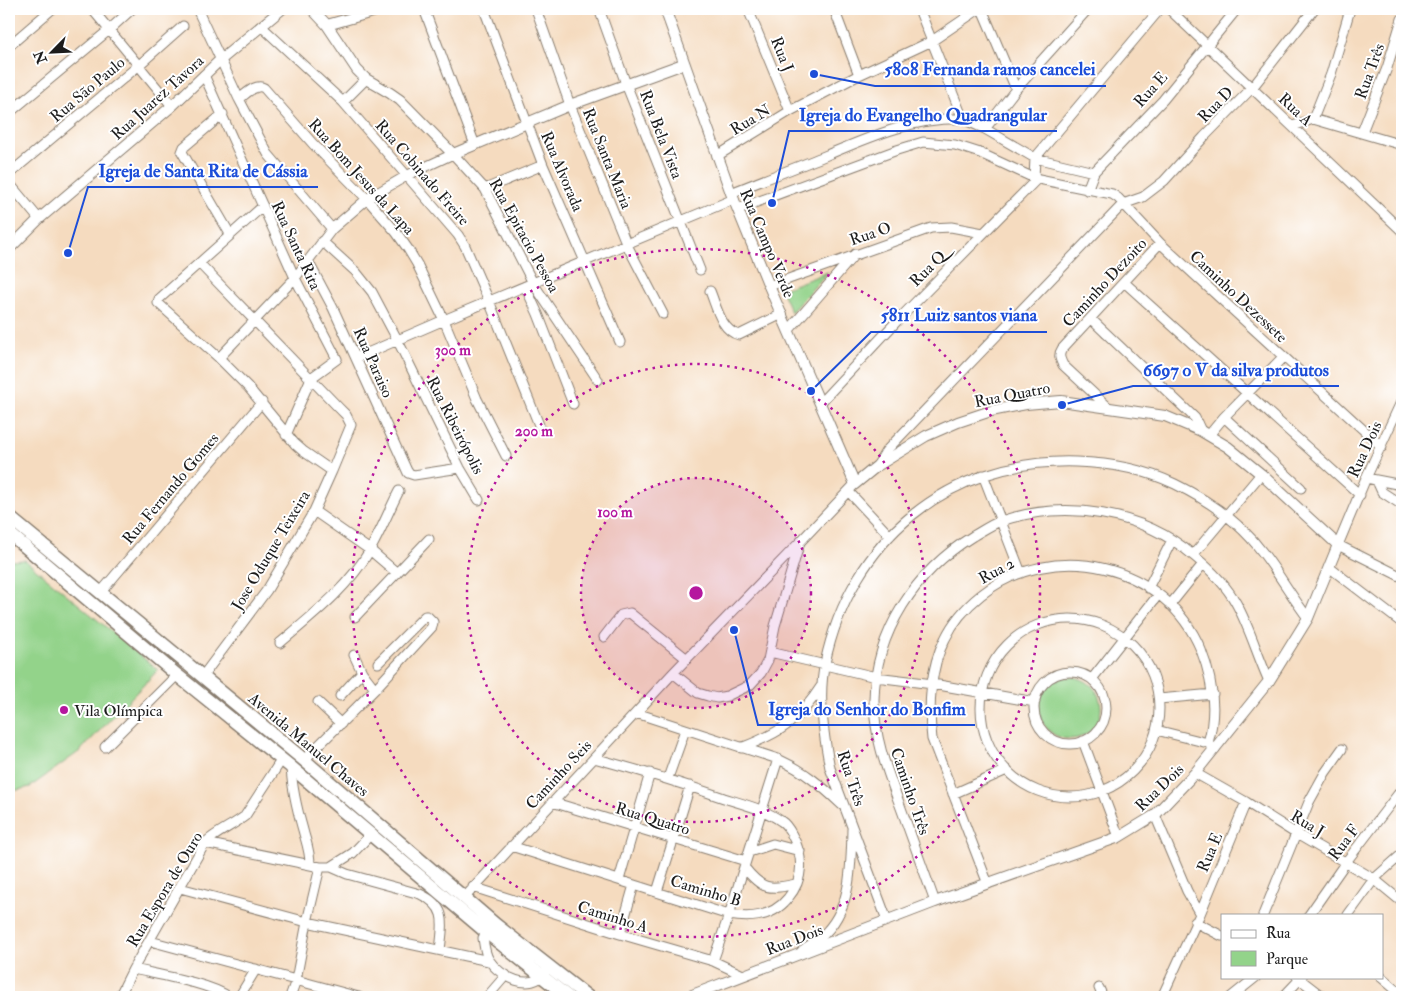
<svg xmlns="http://www.w3.org/2000/svg" width="1411" height="1006" font-family="'IM FELL Double Pica',serif">
<style>
.green{fill:#93d38a;stroke:#587853}
.lines{fill:none;stroke-linecap:round;stroke-linejoin:round}
.minor-casing{stroke:#887c6e;stroke-width:11}
.tertiary-casing{stroke:#887c6e;stroke-width:12}
.secondary-casing{stroke:#887c6e;stroke-width:15}
.minor{stroke:#fff;stroke-width:9}
.tertiary{stroke:#fff;stroke-width:10}
.secondary{stroke:#fff;stroke-width:12}
.ring{fill:none;stroke:#b5179e;stroke-width:2.5;stroke-dasharray:2.5 5}
.poi-dot{fill:#b5179e;stroke:#fff;stroke-width:2}
.labels{text-anchor:middle;stroke-width:4;stroke-linejoin:round;paint-order:stroke}
.street-label{font-size:16px;fill:#1c1c1c;stroke:#fff}
.poi-label{font-size:16px;fill:#1c1c1c;stroke:#fff;text-anchor:start}
.centre{fill:#b5179e;stroke:#fff;stroke-width:2.5}
.ring-label{font-size:15px;text-anchor:middle;font-weight:bold;fill:#b5179e;stroke:#fff;stroke-width:4;stroke-linejoin:round;paint-order:stroke}
.leader{fill:none;stroke:#1d4ed8;stroke-width:2}
.callout-dot{fill:#1d4ed8;stroke:#fff;stroke-width:2}
.callout-label{font-size:18px;text-anchor:middle;font-weight:bold;fill:#1d4ed8;stroke:#fff;stroke-width:4;stroke-linejoin:round;paint-order:stroke}
</style>
<rect width="100%" height="100%" fill="#fff"/>
<filter id="ink" filterUnits="userSpaceOnUse"><feTurbulence type="fractalNoise" baseFrequency=".02" numOctaves="2"/><feDisplacementMap in="SourceGraphic" scale="10" xChannelSelector="R" yChannelSelector="G"/><feConvolveMatrix kernelMatrix="1 2 1 2 8 2 1 2 1" color-interpolation-filters="sRGB"/></filter>
<filter id="wash" filterUnits="userSpaceOnUse"><feTurbulence type="fractalNoise" baseFrequency=".0096" numOctaves="4" result="noise"/><feDisplacementMap in="SourceGraphic" scale="20" xChannelSelector="R" yChannelSelector="G"/><feGaussianBlur stdDeviation="1.12" result="paint"/><feColorMatrix in="noise" values="0 0 0 0 0 0 0 0 0 0 0 0 0 0 0 0 0 1.4 0 .05"/><feComposite in="paint" operator="in"/></filter>
<g filter="url(#wash)">
<rect width="100%" height="100%" fill="#f5dbbf"/>
<path class="green" d="M828,272L791,312L781,290Z
M25,560L158,670L80,751L30,787L9,792V561Z
M1039 708a31 31 0 1 1 62 0a31 31 0 1 1-62 0Z"/>
</g>
<g filter="url(#ink)">
<g class="lines">
<g class="minor-casing">
<path id="minor" d="M92,9L172,106
M197,9L239,99L268,154L332,229
M424,9L475,145
M484,9L543,165L620,342
M536,9L570,105L627,245L663,314
M599,9L626,84L700,270
M748,9L790,111
M834,9L859,75
M919,9L963,119L985,129L1035,158L1094,172
M982,9L1016,89
M1169,9L1402,231
M261,26L343,102L458,235L465,246L489,301L539,425
M9,46L52,9
M204,75L295,278L337,359L311,378L286,435
M239,99C246,94 256,83 264,88L313,144L367,199L396,232L408,249L417,264L444,320L477,399L506,456
M343,102L366,79
M9,113L109,30L132,9
M223,114L184,147L182,152L230,234
M1313,119L1402,145
M1293,126L1313,119L1331,74L1349,13
M985,129L1016,89L1088,9
M1362,132L1387,68L1402,19
M717,156L790,111L859,75L932,41L979,9
M9,174L138,66L183,26
M1034,178L1035,158L1160,9
M9,183L39,219
M485,189L543,165
M1087,190L1094,172L1163,100L1237,9
M731,193C763,180 795,168 827,155C870,137 915,117 963,119
M263,206L159,299L158,303L219,358L248,387L295,444L303,451L332,471
M738,209L897,150L923,142L955,145L980,153L1034,178L1112,194L1118,198L1160,243L1382,447
M322,241L356,272L372,292L397,339L460,468L479,500
M308,261L333,308L408,473L414,475L460,468
M199,263L339,408L346,415L351,425L332,471L314,511L267,590L202,677
M1124,282L1360,495
M525,286L538,314L573,404
M769,286L931,228L951,227L983,233
M710,291C716,305 721,331 739,335L782,314
M1091,319L1195,418L1201,431
M789,330L855,254
M219,358L295,278L332,229L367,199L408,175L453,154L485,189L533,283L598,380
M356,358L444,320L734,199
M821,402L897,321L1037,179
M1108,407L1063,365C1060,359 1058,355 1062,349L1160,243
M1224,417L1301,488
M1209,435L1224,417L1283,357
M877,466L886,451L1123,204L1143,197L1164,181L1204,137L1252,88L1314,9
M983,475L1021,573
M1366,478L1402,485
M1377,481L1382,492L1402,505
M849,492L890,536
M314,511L370,550L397,573
M1193,555L1261,474
M1330,568L1402,623
M1402,577L1338,545L1366,478L1402,400
M1148,588L1172,540
M101,592L262,402
M1170,605L1203,564
M355,617L429,539
M981 708a89 89 0 1 1 178 0a89 89 0 1 1-178 0Z
M604,637L621,615L630,613L687,659
M280,643C313,615 348,588 370,550C381,531 389,510 399,491
M770,652L876,677L933,684L1035,702
M354,655L362,672L375,689
M1034 708a36 36 0 1 1 72 0a36 36 0 1 1-72 0Z
M673,673L698,693L708,696L717,698L727,696L750,685L761,673L768,660L775,626L800,542L855,484
M1092,679L1158,595
M340,696L362,672
M1159,699L1213,694
M318,702L341,724
M636,713L778,759C803,770 822,786 842,805
M1156,730L1208,743
M1083,741L1119,837
M105,747L177,675
M741,748C780,733 799,721 822,685
M304,760L375,689L432,627L433,622L427,616H425L378,663
M291,767C292,788 297,809 303,830C306,842 310,851 310,864
M1195,773L1246,802L1295,833L1374,879L1402,902
M668,778L685,730
M953,794L1007,770
M552,802L746,861
M1155,815L1187,891L1200,914
M205,843L320,867H331L347,874L420,894C448,907 443,923 440,950
M511,846L729,915C751,919 773,917 788,898C804,879 804,857 792,835C789,829 786,824 781,821C764,809 743,804 724,798C681,783 638,770 594,758
M749,852L773,844L800,851
M331,867L353,853L371,834
M744,867C762,890 769,890 796,884
M619,880L650,773
M988,884L932,739C928,707 930,668 945,639C953,622 966,607 981,595C1053,538 1165,563 1201,650C1213,680 1217,711 1208,743L1215,749
M473,887L620,934L713,961L743,975
M180,888L307,922L489,961
M657,892L690,786
M465,897L673,673L800,542
M935,902C924,871 912,839 901,808C888,773 874,739 874,700C875,632 916,571 973,536C982,531 992,524 1001,521C1066,500 1142,511 1194,556C1210,569 1226,585 1236,603C1250,628 1257,655 1269,681
M1263,915L1309,802L1325,773L1342,749
M1309,915L1346,862L1402,789
M1348,915L1374,879L1402,854
M887,920L830,768C824,738 818,693 825,663C851,540 949,458 1076,462C1109,463 1144,469 1175,484C1208,500 1241,523 1263,553C1279,574 1292,597 1308,618
M1195,922L1222,936
M490,929L483,938C484,945 485,954 489,960C500,977 531,993 545,972
M620,934L634,885
M150,941L359,997
M802,951C808,946 815,942 821,937C852,910 851,867 852,829
M713,961L729,915L778,759
M133,969C159,975 209,983 229,997
M1297,977L1323,997
M1381,977L1402,995
M1099,988L1103,997
M119,997L133,969L205,843C217,832 232,826 245,816L282,759
M239,997L256,969
M290,997L296,980L307,922L320,867
M487,997L506,975
M1162,997L1200,914L1246,802
M1231,997L1256,977
M1283,997L1302,977"/>
</g>
<g class="tertiary-casing">
<path id="tertiary" d="M312,9L327,25L357,70L366,79L390,93L400,100L453,154L570,105L683,64
M665,9L731,193L769,286L855,484L877,466L926,436L958,422L991,411L1026,404L1061,401L1165,416L1201,431L1228,447L1261,474L1338,545L1308,618L1269,681L1195,773L1155,815L1119,837L935,902L687,997
M327,25L383,9
M9,249L39,219L172,106L218,62L282,9"/>
</g>
<g class="secondary-casing">
<path id="secondary" d="M9,517L304,760L496,925L588,997
M9,533L177,675L291,767L486,932L568,997"/>
</g>
<use href="#minor" class="minor"/>
<use href="#tertiary" class="tertiary"/>
<use href="#secondary" class="secondary"/>
</g>
</g>
<circle cx="696" cy="593" r="115" fill="#b5179e" fill-opacity=".12"/>
<g class="ring">
<circle cx="696" cy="593" r="115"/>
<circle cx="696" cy="593" r="229"/>
<circle cx="696" cy="593" r="344"/>
</g>
<circle class="poi-dot" cx="64" cy="710" r="5"/>
<g class="labels">
<g class="street-label">
<text transform="translate(783 54) rotate(68)" y="6">Rua J</text>
<text transform="translate(1369 71) rotate(-70)" y="6">Rua Três</text>
<text transform="translate(87 89) rotate(-40)" y="6">Rua São Paulo</text>
<text transform="translate(1150 89) rotate(-48)" y="6">Rua E</text>
<text transform="translate(157 97) rotate(-42)" y="6">Rua Juarez Tavora</text>
<text transform="translate(1215 104) rotate(-46)" y="6">Rua D</text>
<text transform="translate(1296 109) rotate(43)" y="6">Rua A</text>
<text transform="translate(750 119) rotate(-31)" y="6">Rua N</text>
<text transform="translate(662 134) rotate(69)" y="6">Rua Bela Vista</text>
<text transform="translate(608 158) rotate(68)" y="6">Rua Santa Maria</text>
<text transform="translate(563 171) rotate(67)" y="6">Rua Alvorada</text>
<text transform="translate(423 172) rotate(49)" y="6">Rua Cobinado Freire</text>
<text transform="translate(362 176) rotate(48)" y="6">Rua Bom Jesus da Lapa</text>
<text transform="translate(870 233) rotate(-19)" y="6">Rua O</text>
<text transform="translate(525 235) rotate(61)" y="6">Rua Epitacio Pessoa</text>
<text transform="translate(768 243) rotate(67)" y="6">Rua Campo Verde</text>
<text transform="translate(297 245) rotate(65)" y="6">Rua Santa Rita</text>
<text transform="translate(927 268) rotate(-45)" y="6">Rua Q</text>
<text transform="translate(1104 282) rotate(-47)" y="6">Caminho Dezoito</text>
<text transform="translate(1239 296) rotate(43)" y="6">Caminho Dezessete</text>
<text transform="translate(374 362) rotate(66)" y="6">Rua Paraiso</text>
<text transform="translate(1012 394) rotate(-11)" y="6">Rua Quatro</text>
<text transform="translate(456 425) rotate(63)" y="6">Rua Ribeirópolis</text>
<text transform="translate(1364 449) rotate(-65)" y="6">Rua Dois</text>
<text transform="translate(170 488) rotate(-50)" y="6">Rua Fernando Gomes</text>
<text transform="translate(270 550) rotate(-59)" y="6">Jose Oduque Teixeira</text>
<text transform="translate(996 570) rotate(-28)" y="6">Rua 2</text>
<text transform="translate(309 744) rotate(40)" y="6">Avenida Manuel Chaves</text>
<text transform="translate(558 774) rotate(-47)" y="6">Caminho Seis</text>
<text transform="translate(852 778) rotate(72)" y="6">Rua Três</text>
<text transform="translate(1159 787) rotate(-44)" y="6">Rua Dois</text>
<text transform="translate(911 791) rotate(71)" y="6">Caminho Três</text>
<text transform="translate(653 818) rotate(17)" y="6">Rua Quatro</text>
<text transform="translate(1308 823) rotate(31)" y="6">Rua J</text>
<text transform="translate(1343 842) rotate(-53)" y="6">Rua F</text>
<text transform="translate(1209 852) rotate(-67)" y="6">Rua E</text>
<text transform="translate(164 889) rotate(-59)" y="6">Rua Espora de Ouro</text>
<text transform="translate(706 890) rotate(17)" y="6">Caminho B</text>
<text transform="translate(613 916) rotate(17)" y="6">Caminho A</text>
<text transform="translate(794 939) rotate(-21)" y="6">Rua Dois</text>
</g>
<g class="poi-label">
<text x="74" y="716">Vila Olímpica</text>
</g>
</g>
<circle cx="696" cy="593" r="8" class="centre"/>
<g class="ring-label">
<text x="453" y="355">300 m</text>
<text x="534" y="436">200 m</text>
<text x="615" y="517">100 m</text>
</g>
<path class="leader" d="M814 74L875 86H1106M772 203L789 131H1057M68 253L88 187H318M811 391L871 332H1047M1062 405L1133 386H1339M734 630L758 725H975"/>
<g class="callout-dot">
<circle cx="814" cy="74" r="5"/>
<circle cx="772" cy="203" r="5"/>
<circle cx="68" cy="253" r="5"/>
<circle cx="811" cy="391" r="5"/>
<circle cx="1062" cy="405" r="5"/>
<circle cx="734" cy="630" r="5"/>
</g>
<g class="callout-label">
<text x="990" y="75">5808 Fernanda ramos cancelei</text>
<text x="923" y="121">Igreja do Evangelho Quadrangular</text>
<text x="203" y="177">Igreja de Santa Rita de Cássia</text>
<text x="959" y="321">5811 Luiz santos viana</text>
<text x="1236" y="376">6697 o V da silva produtos</text>
<text x="867" y="715">Igreja do Senhor do Bonfim</text>
</g>
<rect width="1411" height="1006" fill="none" stroke="#fff" stroke-width="30"/>
<rect x="1221" y="914" width="162" height="65" fill="#ffffff" stroke="#a4a4a4"/>
<rect x="1231" y="930" width="25" height="8" fill="#ffffff" stroke="#a4a4a4"/>
<text x="1266" y="938" font-size="15" fill="#1c1c1c">Rua</text>
<rect x="1231" y="951" width="25" height="15" fill="#93d38a" stroke="#a4a4a4"/>
<text x="1266" y="964" font-size="15" fill="#1c1c1c">Parque</text>
<g transform="translate(52 52) rotate(246)" stroke="#ffffff" stroke-width="4" paint-order="stroke">
<path d="M0-4L9 19L0 12L-9 19Z" fill="#1c1c1c"/>
<text y="-8" font-size="14" font-weight="bold" text-anchor="middle" fill="#1c1c1c">N</text>
</g>
</svg>
